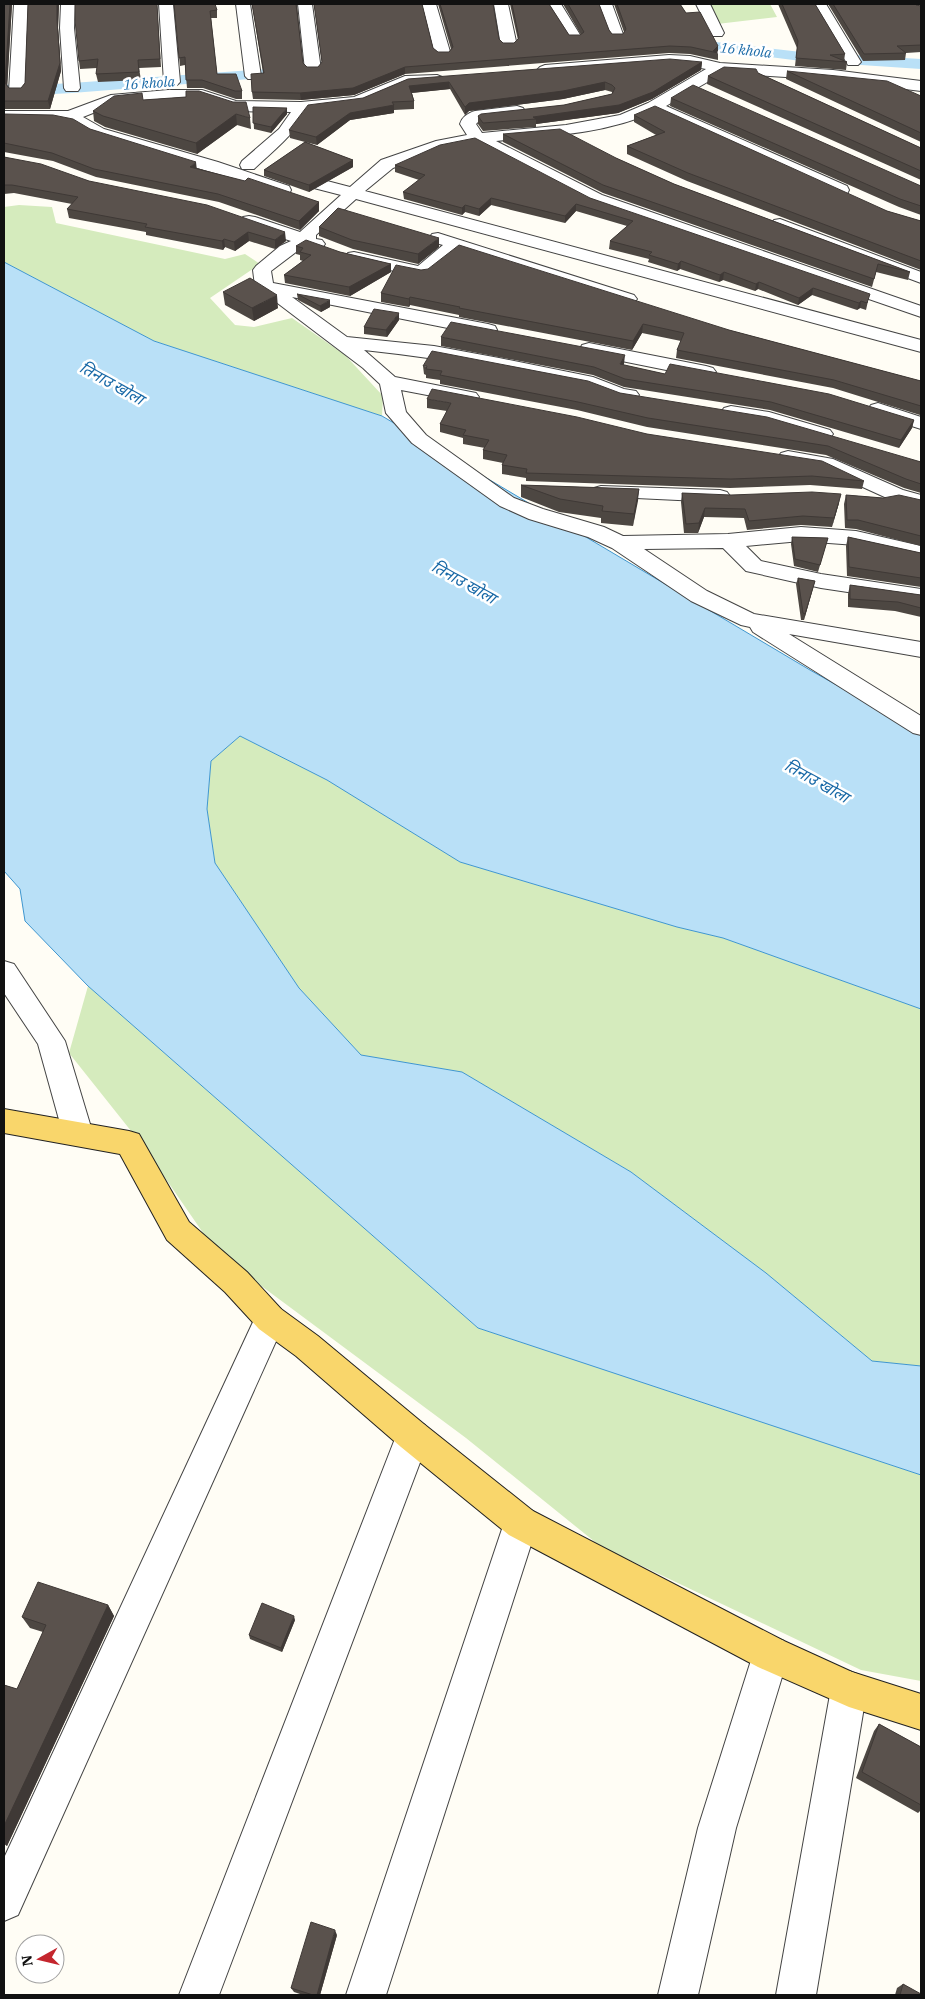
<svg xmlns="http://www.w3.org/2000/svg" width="925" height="1999" font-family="'IBM Plex Serif','Noto Sans Devanagari',serif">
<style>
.green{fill:#d5ebbd}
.water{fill:#b9e0f7;stroke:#3f96cf}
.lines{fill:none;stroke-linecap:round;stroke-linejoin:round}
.canal{fill:#b9e0f7;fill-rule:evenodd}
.minor-casing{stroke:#444;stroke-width:2}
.major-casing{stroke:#222;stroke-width:2}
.minor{fill:#fff;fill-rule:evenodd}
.major{fill:#f9d66b;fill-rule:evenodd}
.wall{fill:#4d4742}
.shaded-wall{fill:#3f3936}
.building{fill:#5a524d;stroke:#3f3936}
.labels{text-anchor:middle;stroke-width:5;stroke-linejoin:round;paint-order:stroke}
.far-water-label{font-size:14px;font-style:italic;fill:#1768a6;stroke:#fff}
.water-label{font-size:16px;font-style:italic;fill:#1768a6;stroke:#fff}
</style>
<rect width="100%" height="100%" fill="#fffdf5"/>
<path class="green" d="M708,4H770L777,17L717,24Z
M19,205L52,207L56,223L225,259L245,254L260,264L210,298L235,325L254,327L292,318L345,355L383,396L382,416L154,341L4,262V207Z
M240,736L327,780L460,862L677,927L723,938L921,1009V1366L872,1361L766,1273L631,1172L462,1072L361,1055L299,988L215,863L207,809L211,761Z
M88,986L478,1328L921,1475V1681L861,1670L600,1546L466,1438L217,1253L143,1146L69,1053Z"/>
<path class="water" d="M4,262L154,341L382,416L810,670L921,733V1009L723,938L677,927L460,862L327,780L240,736L211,761L207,809L215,863L299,988L361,1055L462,1072L631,1172L766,1273L872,1361L921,1366V1475L478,1328L88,986L25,921L20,889L4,871Z"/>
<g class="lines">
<path class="canal" d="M682,38L801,52L921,59V69L801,61L677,45L675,42L677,39Z
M282,68L287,70L290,73L287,76L72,93L17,96L4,94V84L17,86L72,83Z"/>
<g class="minor-casing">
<path id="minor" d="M14,4H28L25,91L23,94H11L9,91Z
M61,4H75L74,28L80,88L78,91H66L64,88L60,28Z
M159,4H173L180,82L177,85H167L164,82Z
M236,4H250L261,76L258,79H248L245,76Z
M298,4H312L321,70L318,73H308L305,70Z
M422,4H436L451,55L448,58H438L435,55Z
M494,4H508L517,46L514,49H504L501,46Z
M547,4H561L582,38L580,41H570Z
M598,4H612L624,37L622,40H612L610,37Z
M696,4H710L724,33L722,36H712Z
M812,4H826L861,62L858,65H848Z
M669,55L690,56L720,63L833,70L921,81V91L833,80L723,73L666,106L847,186L849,190L847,194L841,195L654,112C604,134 549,136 496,141L602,195L921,306V317L590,203L475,143L445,148L393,168L365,191L921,340V352L356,199L316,235V239L322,240L325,244L322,248L300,249L271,271L273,283L488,324L495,326L497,330L495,334L488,336L292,297L347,337L434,346L499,358L593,377L624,389L636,391L639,395L636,399C617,404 603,391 585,387C512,370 438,358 364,350L395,377L476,393L479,397L476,401L469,403L401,390L406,412L426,435L514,498L543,509L604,527L623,536L728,534L801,527L856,531L921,546V560L856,545L801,541L746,546L761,561L821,574L921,589V603L821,588L746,571L723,548L644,549L707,591L754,614L921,642V657L789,634L921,716V735L913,733L753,632L750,627L741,625L691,601L612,548L588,537L529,519L500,506L412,443L386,413L380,384L363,368L255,286L253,270L256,266L280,246L291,241L243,225L240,221L243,217L249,216L255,217L300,232L341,195L279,179L277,175L279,171L285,170L350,187L381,160L436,141L467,135L460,124C462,117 468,113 475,111L517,106L523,108L525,111L523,114L517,116L480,120L476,124L482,133L566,125L620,115L648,103L706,69C660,59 593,69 545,75L540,73L537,70L540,67L545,65Z
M437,75L442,77L445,80L442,83L407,86L363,104L307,111C294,135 273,151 254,169H242L240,165L242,161L279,129L291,112L235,111L201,100H168L113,105L83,117L104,129L218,162L289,186L291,190L289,194L283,195L92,135L67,121H4V111H68L111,95L168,90H202L236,101L301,102L354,97L405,76Z
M780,219L921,272V283L774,228L771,224L774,220Z
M438,233L634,295L637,299L634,303L628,304L622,303L459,250L428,276L422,277L348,261L345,257L348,253L354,252L418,266L443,245L432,242L429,238L432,234Z
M589,343L706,366L713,368L716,372L713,376L706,378L582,353L580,349L582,345Z
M878,403L921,417V429L871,413L868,409L871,405Z
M731,406L769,412L830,430L833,434L830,438L823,440L767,424L724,416L721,412L724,408Z
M788,451L833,459L903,490L921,495V507L889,499L821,468L781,461L778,457L781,453Z
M601,486L720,490L727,492L730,496L727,500L720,502L594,496L591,492L594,488Z
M4,961L14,964L65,1041L93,1134L88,1143L78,1146L68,1143L63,1134L38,1044L4,993Z
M270,1305L281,1309L286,1319L18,1915L4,1921V1858L259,1309Z
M413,1420L425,1425L430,1436L219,1995H179L396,1436L401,1425Z
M521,1506L533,1511L538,1523L386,1995H346L504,1523L509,1511Z
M771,1636L784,1641L789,1654L736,1828L698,1995H658L698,1828L753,1654L758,1641Z
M849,1671L862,1676L867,1689L816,1995H776L831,1689L836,1676Z"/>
</g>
<g class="major-casing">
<path id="major" d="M4,1109L129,1131L139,1134L189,1222L247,1272L281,1309L318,1336L425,1425L533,1511L784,1641L852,1672L921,1694V1730L849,1707L758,1667L509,1535L401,1447L296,1356L259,1329L225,1292L167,1240L120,1154L4,1133Z"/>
</g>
<use href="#minor" class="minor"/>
<use href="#major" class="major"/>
</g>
<path class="wall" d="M4,4H12L7,85L9,88H21L25,83L28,4H59L58,28L61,71L50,109H4Z
M157,4L161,67L139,68L141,80L98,82L96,74L97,68L80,69L79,61Z
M174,4L217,10V18H211L217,74L242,91V99H236L203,88H187L185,65L180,66Z
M252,4H297L303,63L307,67H318L322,63L314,4H422L433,48L438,52H449L451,49L438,4H493L499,39L503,43H514L518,40L510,4H549L569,35H581L563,4H599L609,30L612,34H623L624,32L614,4H680L686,13L718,53V60L690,54L669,53L405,74L354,95L301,100L253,99L252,92L263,73Z
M778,4H815L845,54L844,61L847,62L846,70L795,66L797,48Z
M828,4H915L916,5L921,6V52L906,53L905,60L863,61Z
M702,62L701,70L652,99L618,113L536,124V127L483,131L478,124V116L564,105L612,94V92L605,90L563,99L469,111L465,115L450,89L412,93L414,101V109L394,110V113L350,120L317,145L305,142L353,160V167L309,192L264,176V170L305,142L290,138L289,130L408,79Z
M787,71L921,96V142L786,79Z
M758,73L921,148V180L707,84L708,76Z
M186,97L250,118L251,129L237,125L197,154L105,127L94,121L93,111L143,100Z
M671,98L921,186V215L899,207L670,106Z
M253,107L287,114L271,133L254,129Z
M4,114L90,129L197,168L319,202V211L300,230L219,202L96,177L53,161L4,152Z
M634,115L887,211L921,221V270L687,181L627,154V146L656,135L634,122Z
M503,134L616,158L674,184L910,272L908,280L876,272L872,287L603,193L503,142Z
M4,157L89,181L286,241L275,249L249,241L235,251L225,247L223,250L146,235V232L69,218L67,209L72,204L14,193L4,194Z
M395,165L590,198L868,301L866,310L860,308L857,310L812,295L798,305L758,289L755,291L723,280L719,282L680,269L677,271L648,262L649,259L609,249L610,241L627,226L576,211L565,223L491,205L479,216L465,212L462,215L404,199L403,192L419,180L395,172Z
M319,227L439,247L418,264L353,249L319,236Z
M296,246L340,252L391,264V272L350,296L285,283L284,275L303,261L300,260V255L296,254Z
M421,270L729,330L921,381V413L920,415L833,388L676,358L677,350L681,341L642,333L632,350L459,317V315L410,305L409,307L381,302V293Z
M223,292L278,308L254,321L225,305Z
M297,294L330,307L321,312L298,300Z
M399,320L387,337L364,334V327Z
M441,337L624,364L623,365L665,374L914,420L912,428L899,448L770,410L624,387L593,375L441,346Z
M423,366L620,393L921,462V493L904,488L826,455L647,427L577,410L440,384V380L426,378V375L424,374Z
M427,399L647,434L864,481L862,489L810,485L730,488L526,481V478L502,474V465L503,463L483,459V450L485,448L463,444V438L440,432V424L447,411L427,408Z
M521,485L639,489L633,526L601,523V518L559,512L521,497Z
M682,493L839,503L832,527L801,525L747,530L744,518L704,517L698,533H684L681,502Z
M846,495L883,498L921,500V546L856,529L845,528L844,504Z
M792,537L828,538L818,572L794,566L791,544Z
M848,537L921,553V587L847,576L846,546Z
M798,578L815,581L804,620H801L796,584Z
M850,585L921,595V617L895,611L848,607V594Z
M108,1605L114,1616L7,1846L4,1844V1685L17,1689L43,1632L30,1628L22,1617Z
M295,1620L282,1652L250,1639L249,1635Z
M879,1724L921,1747V1810L918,1813L856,1778L874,1731Z
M337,1935L320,1995H303L294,1992L291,1988Z
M903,1984L921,1995H895L897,1988Z"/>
<path class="shaded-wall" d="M10,4H12L7,91L5,83Z
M57,4H59L58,28L61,71L50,109L48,101L57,20Z
M718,46V53L713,51Z
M702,62L701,70L652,99L618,113L536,124V119L533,117L619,105Z
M405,67V74L354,95L301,100L300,93Z
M449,82L450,89L410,93L409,86Z
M605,82V90L563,99L469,111L465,115V107L469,103Z
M394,105V113L350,120L317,145L316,137L350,113Z
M287,108V114L271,133V127Z
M236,114L237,125L197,154L196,143Z
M353,160V167L309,192V185Z
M196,162L197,171L190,167Z
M491,198V205L479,216V209Z
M319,202V211L300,230L299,221Z
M576,204V211L565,223V216Z
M465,205V212L462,215V208Z
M248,232L249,241L235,251L234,242Z
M285,232L286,241L275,249V240Z
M439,238V247L418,264V254Z
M224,239L225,247L223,250L222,241Z
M681,261L680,269L677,271L678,264Z
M391,264V272L350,296L349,287Z
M724,272L723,280L719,282L720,275Z
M759,282L758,289L755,291L756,284Z
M813,288L812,295L798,305L799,298Z
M277,295L278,308L254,321L252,308Z
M410,297V305L409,307V299Z
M330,300V307L321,312L320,306Z
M861,301L860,308L857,310L859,303Z
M399,313V320L387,337L386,330Z
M643,324L642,333L632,350L633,341Z
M625,355L624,364L619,373L620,364Z
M914,420L912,428L899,448L901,440Z
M639,489L638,501L633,526L634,514Z
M841,494L839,503L832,527L834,518Z
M705,508L704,517L698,533L699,523Z
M815,581L813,588L804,620L805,614Z
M108,1605L114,1616L7,1846L4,1842V1826Z
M294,1616L295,1620L282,1652L281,1648Z
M335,1930L337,1935L320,1995H317Z"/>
<path class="building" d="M4,4H10L5,83L9,88H21L25,83L28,4H57V20L60,63L48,101H4Z
M75,4H157L160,59L138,60L139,72L96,74L98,59L79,61L75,20Z
M174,4H215L217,10L210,11L217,74H236L242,91H235L202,80H186L185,57L179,58Z
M252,4H296L303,63L307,67H318L322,62L314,4H422L433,48L438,52H449L453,47L440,4H493L499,39L503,43H514L519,38L512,4H549L569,35H580L584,32L568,4H599L609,30L612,34H623L626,29L617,4H680L686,13L700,12L718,46L713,51L718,53L691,47L670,46L405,67L353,88L300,93L252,92L251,74L264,73Z
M782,4H815L845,54L830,55L847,62L796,58L798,41Z
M833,4H915L916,5L921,6V45L897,46L906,53L864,54Z
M670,59L702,62L653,92L619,105L533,117L536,119L483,123L478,116L481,114L564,105L612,94L615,88L612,85L605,82L563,91L469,103L465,107L449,82L409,86L414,101L392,102L394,105L350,113L316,137L289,130L308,105L363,98L408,79Z
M724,67L756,69L758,73L921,148V171L708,76Z
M787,71L887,81L921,96V133Z
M693,85L921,186V206L900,199L671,98Z
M186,91H199L233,102H246L250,118L236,114L196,143L103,116L93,111L114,96L142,93L143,100L186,97Z
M655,106L887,211L921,221V261L688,173L627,146L665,132L634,115Z
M253,107L287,108L271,127L253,123Z
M4,114L53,115L73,119L90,129L196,162L190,167L245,181L248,178L319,202L299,221L218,194L94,169L52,153L4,143Z
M560,129L616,158L674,184L910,272L878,264L874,279L603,185L503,134Z
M475,138L590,198L870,294L867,303L861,301L859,303L813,288L799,298L759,282L756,284L724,272L720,275L681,261L678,264L649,255L652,252L610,241L633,221L576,204L565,216L491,198L479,209L465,205L462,208L403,192L425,175L395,165L440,145Z
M305,142L353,160L309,185L264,170Z
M4,157L41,164L89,181L207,205L285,232L275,240L248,232L234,242L224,239L222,241L145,227L147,224L67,209L78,197L12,185H4Z
M338,208L439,238L418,254L352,240L319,227Z
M306,240L340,252L391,264L349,287L284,275L311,255L300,252L303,248L296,246Z
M459,245L729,330L921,381V406L834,380L677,350L684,333L643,324L633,341L459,308L460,307L410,297L409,299L381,293L396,265L421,270L428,269Z
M250,278L277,295L252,308L223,292Z
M297,294L330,300L320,306Z
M374,309L399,313L386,330L364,327Z
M451,322L625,355L620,364L665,374L670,364L829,394L914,420L901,440L771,402L625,379L594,367L441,337Z
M432,351L588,381L620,393L767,417L921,462V484L906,479L828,446L648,418L578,402L440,375L442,371L426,369L427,366H423Z
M432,389L577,417L647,434L822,461L864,481L812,476L731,479L526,473L527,469L502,465L507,455L483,450L489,440L463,435L466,430L440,424L451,403L427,399Z
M521,485L639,489L634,514L602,511L603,506L560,499Z
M812,492L841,494L834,518L803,516L749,521L745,509L705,508L699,523L686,524L682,493L731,495Z
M846,495L883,498L899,495L921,500V536L858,520H847Z
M792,537L828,538L820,565L795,559Z
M848,537L921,553V578L849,567Z
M798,578L815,581L805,614L803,613Z
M850,585L921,595V608L898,602L850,599Z
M38,1582L108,1605L4,1826V1685L17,1689L46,1625L22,1617Z
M262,1603L294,1616L281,1648L249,1635Z
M879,1724L921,1747V1805L862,1772Z
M311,1922L335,1930L317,1995H313L291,1988Z
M903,1984L921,1994V1995H900Z"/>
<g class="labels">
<g class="far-water-label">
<text transform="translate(746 50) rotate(6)" y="5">16 khola</text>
<text transform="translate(149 83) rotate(-4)" y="5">16 khola</text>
</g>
<g class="water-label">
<text transform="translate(112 383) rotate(29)" y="6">तिनाउ खोला</text>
<text transform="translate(464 582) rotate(29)" y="6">तिनाउ खोला</text>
<text transform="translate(817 781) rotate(29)" y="6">तिनाउ खोला</text>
</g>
</g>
<rect width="925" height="1999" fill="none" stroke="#111111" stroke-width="10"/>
<g transform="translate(40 1959) rotate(262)"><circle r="24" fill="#ffffff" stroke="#a0a0a0"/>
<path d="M0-4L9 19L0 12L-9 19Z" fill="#c4262e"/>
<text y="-8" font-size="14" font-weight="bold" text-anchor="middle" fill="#111111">N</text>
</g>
</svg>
